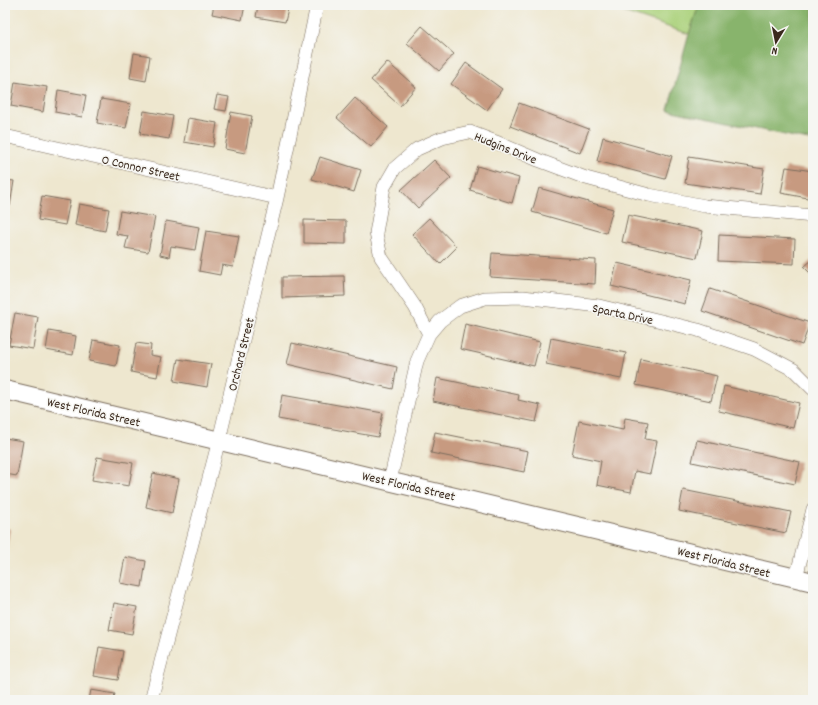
<svg xmlns="http://www.w3.org/2000/svg" width="818" height="705" font-family="Dekko,sans-serif">
<style>
.green{fill:#abd27c;stroke:#737e4d}
.forest{fill:#88b46c;stroke:#626f45}
.building{fill:#c79a80}
.lines{fill:none;stroke-linecap:round;stroke-linejoin:round}
.street-casing{stroke:#7a6c5c;stroke-width:14}
.secondary-casing{stroke:#7a6c5c;stroke-width:20}
.street{stroke:#fff;stroke-width:13}
.secondary{stroke:#fff;stroke-width:18}
.labels{text-anchor:middle;stroke-width:3;stroke-linejoin:round;paint-order:stroke}
.street-label{font-size:13px;fill:#3b2a1e;stroke:#f6f6f2}
</style>
<rect width="100%" height="100%" fill="#f6f6f2"/>
<filter id="ink" filterUnits="userSpaceOnUse"><feTurbulence type="fractalNoise" baseFrequency=".025" numOctaves="2"/><feDisplacementMap in="SourceGraphic" scale="8" xChannelSelector="R" yChannelSelector="G"/><feConvolveMatrix kernelMatrix="1 2 1 2 8 2 1 2 1" color-interpolation-filters="sRGB"/></filter>
<filter id="wash" filterUnits="userSpaceOnUse"><feTurbulence type="fractalNoise" baseFrequency=".012" numOctaves="4" result="noise"/><feDisplacementMap in="SourceGraphic" scale="16" xChannelSelector="R" yChannelSelector="G"/><feGaussianBlur stdDeviation="0.9" result="paint"/><feColorMatrix in="noise" values="0 0 0 0 0 0 0 0 0 0 0 0 0 0 0 0 0 1.4 0 .05"/><feComposite in="paint" operator="in"/></filter>
<g filter="url(#wash)">
<rect width="100%" height="100%" fill="#eee7cf"/>
<path class="green" d="M603,5H699L689,34Z"/>
<path class="forest" d="M699,5H813V141L668,110L689,34Z"/>
<g id="blocks">
<path class="building" d="M214,5H245L242,20L212,14Z
M258,5H289L285,22L256,17Z
M422,26L454,54L439,71L407,43Z
M134,53L150,56L146,81L130,78Z
M387,62L416,87L400,106L371,80Z
M466,63L502,89L487,110L451,84Z
M15,82L47,87L43,112L11,106Z
M58,90L86,95L82,117L55,112Z
M217,95L229,97L226,111L214,109Z
M355,98L388,127L371,147L337,118Z
M101,99L131,104L126,128L97,123Z
M519,103L589,129L580,153L510,126Z
M144,111L173,116L169,139L140,134Z
M231,112L252,116L245,153L225,149Z
M188,118L217,123L213,147L184,142Z
M603,137L672,156L665,179L597,161Z
M320,157L361,170L354,192L312,179Z
M689,157L764,169L760,194L685,183Z
M434,160L451,178L418,208L401,190Z
M477,166L519,178L512,203L470,190Z
M786,167L813,171V199L781,193Z
M5,180L14,181L10,206L5,205Z
M539,188L613,209L606,233L532,212Z
M42,196L70,201L65,225L38,220Z
M79,204L109,209L105,231L75,225Z
M120,211L155,217L148,252L125,248L128,236L116,234Z
M628,215L703,231L697,258L622,242Z
M429,218L457,247L440,264L412,234Z
M304,220L346,221V244L304,243Z
M166,221L199,227L195,250L171,246L169,257L160,255Z
M206,231L239,236L233,267L222,265L220,275L199,271Z
M719,235L795,239L794,264L718,261Z
M492,253L596,260L595,284L490,277Z
M813,259V276L804,267Z
M617,263L691,280L685,304L611,286Z
M344,276L345,296L282,298V277Z
M710,289L810,323L802,345L702,311Z
M15,313L38,317L33,349L9,345Z
M465,324L540,342L534,366L460,349Z
M49,331L76,336L73,355L46,350Z
M551,338L626,353L621,379L546,364Z
M93,340L120,345L116,366L89,361Z
M136,343L151,345L150,355L161,357L157,377L131,372Z
M292,343L397,367L393,389L287,364Z
M178,359L211,364L207,387L174,381Z
M641,359L717,376L711,401L636,385Z
M437,378L519,395L518,400L540,405L536,422L433,401Z
M724,386L799,403L793,428L719,411Z
M282,395L383,413L378,437L278,419Z
M625,418L648,422L645,439L657,441L650,474L635,471L631,492L597,485L601,461L572,455L579,421L623,430Z
M435,432L528,451L524,472L431,453Z
M5,438L23,441L17,476L5,474Z
M697,440L800,462L795,484L692,462Z
M97,457L133,463L129,486L92,480Z
M153,473L179,479L172,513L146,507Z
M683,490L791,512L786,533L679,511Z
M5,529H10L6,554H5Z
M125,557L146,561L142,587L120,583Z
M114,603L137,607L132,634L109,630Z
M99,647L123,651L118,680L94,676Z
M91,690L115,694L113,700H89Z"/>
</g>
</g>
<g filter="url(#ink)">
<use href="#blocks" fill-opacity="0" stroke="#7a6c5c" stroke-width="1"/>
<g class="lines">
<g class="street-casing">
<path id="street" d="M5,136L277,198
M429,334L440,321L460,306L485,298L523,297L599,306L698,330L754,349L794,370L813,389
M390,481L417,361L429,334L415,307L381,257L376,233L384,187L395,168L417,149L442,138L470,132L496,142L538,160L586,178L649,195L705,206L813,216
M796,578L813,509
M151,700L219,440L277,198L317,5"/>
</g>
<g class="secondary-casing">
<path id="secondary" d="M5,390L813,582"/>
</g>
<use href="#street" class="street"/>
<use href="#secondary" class="secondary"/>
</g>
</g>
<g class="labels">
<g class="street-label">
<text transform="translate(506 147) rotate(22)" y="5">Hudgins Drive</text>
<text transform="translate(141 167) rotate(13)" y="5">O Connor Street</text>
<text transform="translate(623 313) rotate(12)" y="5">Sparta Drive</text>
<text transform="translate(240 354) rotate(-76)" y="5">Orchard Street</text>
<text transform="translate(94 411) rotate(13)" y="5">West Florida Street</text>
<text transform="translate(409 485) rotate(13)" y="5">West Florida Street</text>
<text transform="translate(724 561) rotate(14)" y="5">West Florida Street</text>
</g>
</g>
<rect width="818" height="705" fill="none" stroke="#f6f6f2" stroke-width="20"/>
<g transform="translate(776 42) rotate(190)" stroke="#f6f6f2" stroke-width="3" paint-order="stroke">
<path d="M0-3L7 15L0 10L-7 15Z" fill="#3b2a1e"/>
<text y="-6" font-size="11" font-weight="bold" text-anchor="middle" fill="#3b2a1e">N</text>
</g>
</svg>
